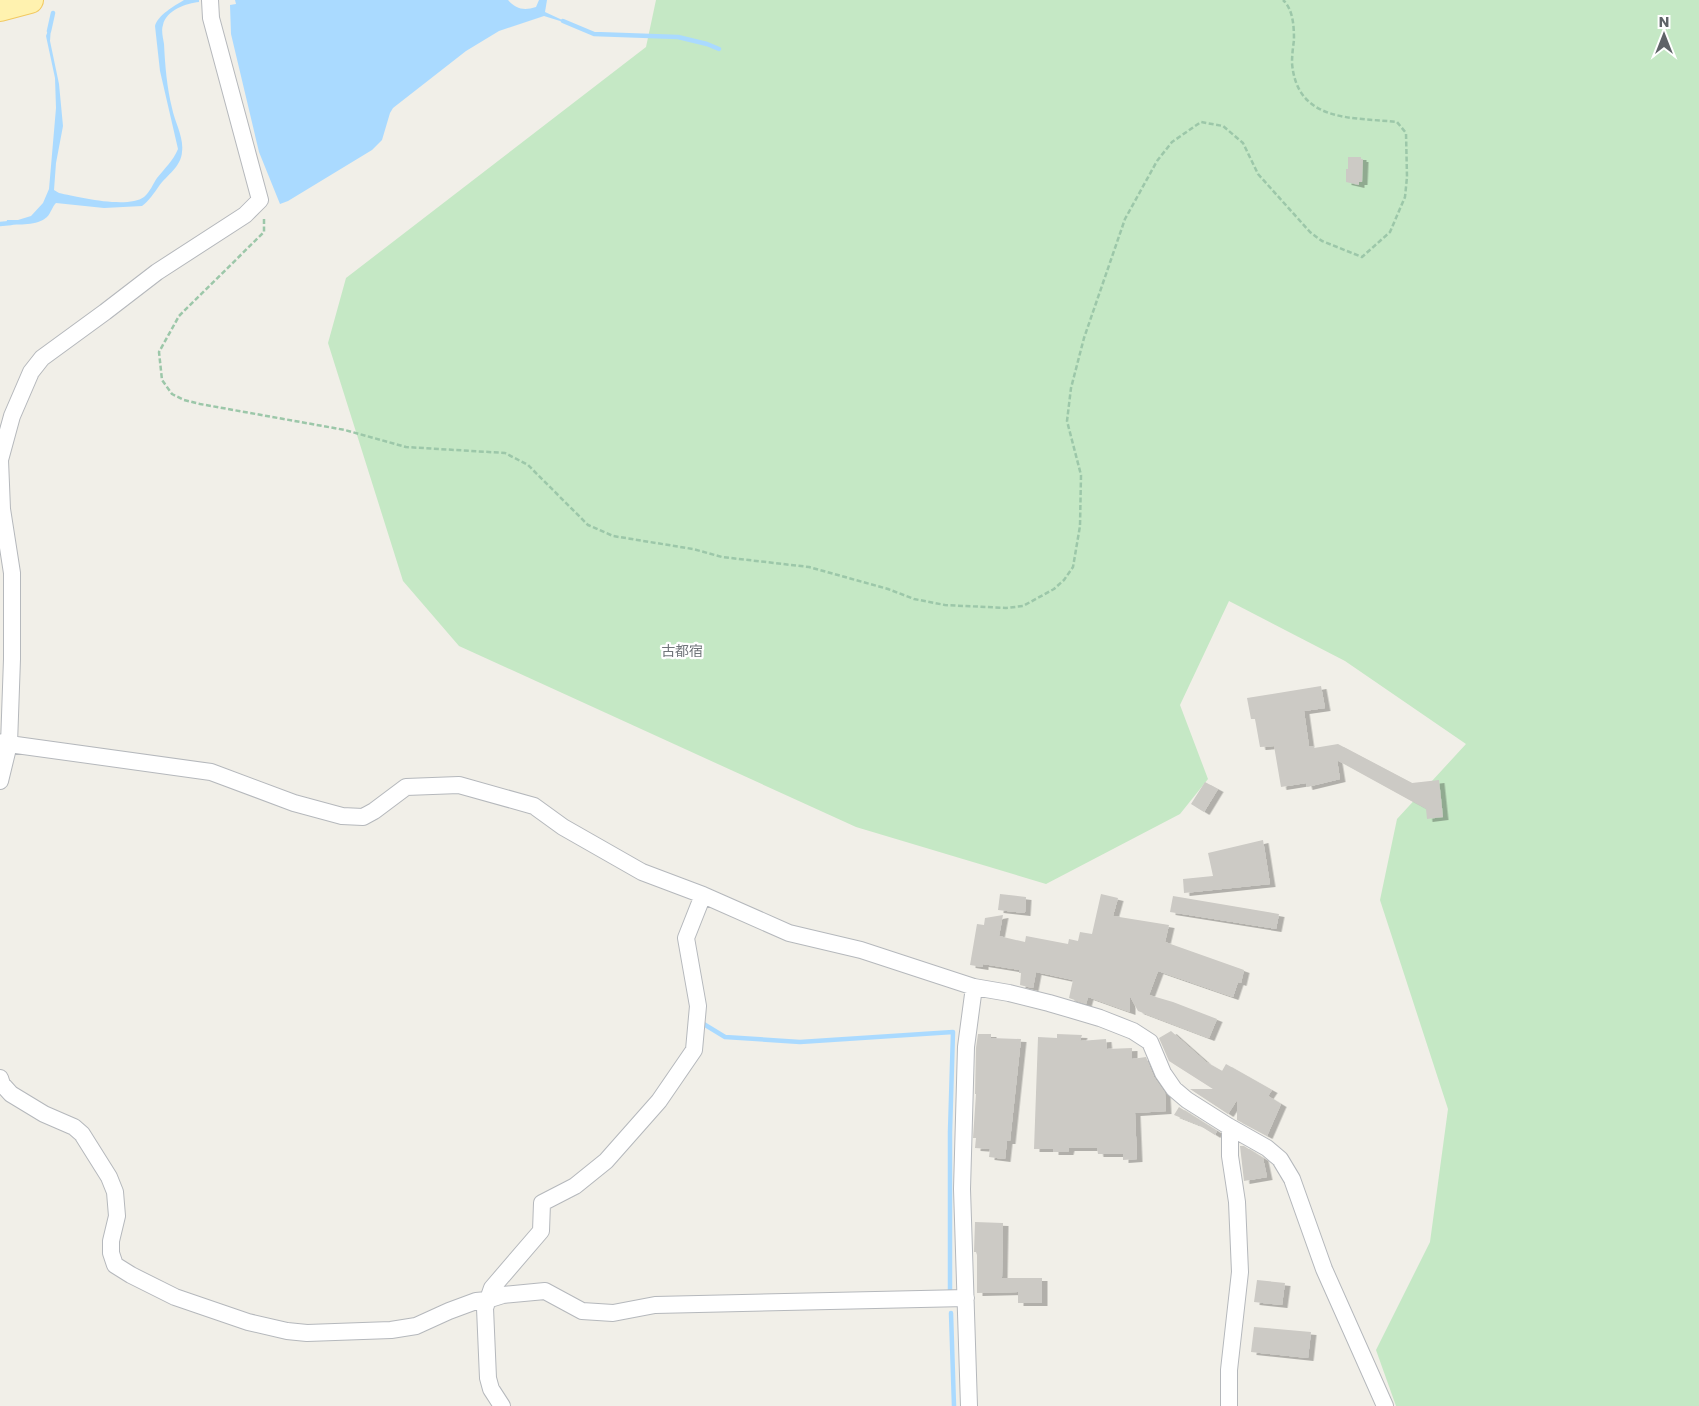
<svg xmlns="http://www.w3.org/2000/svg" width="1699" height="1406" font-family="Poppins,'Noto Sans JP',sans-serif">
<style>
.green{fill:#c5e8c5}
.water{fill:#aadaff}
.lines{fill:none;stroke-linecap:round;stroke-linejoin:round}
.stream{stroke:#aadaff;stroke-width:4.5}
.building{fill:#cccac5;filter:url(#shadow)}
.minor-casing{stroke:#b5b8bc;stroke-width:18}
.tertiary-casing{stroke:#b5b8bc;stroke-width:23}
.primary-casing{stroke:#f2c960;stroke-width:28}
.path{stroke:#9cc7a9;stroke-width:2.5;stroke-dasharray:5 2.5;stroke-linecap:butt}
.minor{stroke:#fff;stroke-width:16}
.tertiary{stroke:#fff;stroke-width:21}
.primary{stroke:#fff2af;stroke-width:26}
.labels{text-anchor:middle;stroke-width:4.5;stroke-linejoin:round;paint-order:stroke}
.neighbourhood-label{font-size:14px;fill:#70757a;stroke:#fff}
</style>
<defs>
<filter id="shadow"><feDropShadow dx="5.5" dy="3" stdDeviation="0" flood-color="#0004"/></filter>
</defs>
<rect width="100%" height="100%" fill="#f1efe8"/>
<path class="green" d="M656,0H1699V1406H1396L1376,1350L1430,1242L1448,1109L1380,900L1397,819L1466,744L1345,661L1229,601L1180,705L1208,779L1180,814L1046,884L856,827L459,646L403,581L328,343L346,278L646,47Z"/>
<path class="water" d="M184,0H199V2C187,3 166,10 163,25C161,30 163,38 164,44C165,65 167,88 172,108C175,123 184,137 182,152C181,167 167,175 159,186C154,193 149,201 142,206L104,208L56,203C52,207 51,213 47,217C37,226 19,224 6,225L7,220H18L31,216L43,203L49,189L56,108L55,78L46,36L50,25L51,27L50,41L59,84L63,126L56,163L54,190L59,193C77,197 128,209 144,197C150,192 153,184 157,178C165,168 173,161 178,149L160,71L155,26C158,15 174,6 184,0Z
M235,0H508C516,9 524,11 536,7L539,0H547L545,12L573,25L544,16L499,31L466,51L393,108L390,113L382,140L372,150L288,201L280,204L259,152L231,34L230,5L236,4Z"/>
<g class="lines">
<path class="stream" d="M563,21L594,34L678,37L707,44L719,49
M49,31L53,13
M0,224L11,223
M702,1023L725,1037L800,1042L953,1032L950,1132V1294
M951,1313L954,1406"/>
</g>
<path class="building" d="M1348,157H1361V159H1363L1362,182H1359V185L1346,182V169H1348Z
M1321,686L1325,708L1304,711L1309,746H1314V748L1338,744L1412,783L1439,780L1443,817L1427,819L1426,809L1337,760L1340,779L1307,787L1306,783L1281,787L1274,746L1260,747L1255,719H1251L1247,698Z
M1205,782L1218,789L1204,812L1191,804Z
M1263,840L1270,884L1184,893L1183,879L1213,876L1208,853Z
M1000,894L1026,897L1025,913L998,910Z
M1101,894L1118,898L1113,916L1169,925L1165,942L1244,970L1241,983L1238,982L1233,997L1158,971L1149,995L1173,1002L1217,1019L1209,1038L1138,1011L1130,996V1012L1088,997L1086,1004L1069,998L1073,980L1036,972L1033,988L1024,986L1020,985L1021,973H1019V970L983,964V967L970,965L977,924L984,925L985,918L1003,915L999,936L1025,942L1026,936L1068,944L1069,939L1078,941L1080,932L1092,934Z
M1173,896L1279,914L1276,929L1170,912Z
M1171,1031L1206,1062L1222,1071L1226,1064L1272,1090L1268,1096L1281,1104L1267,1136L1237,1120V1100L1228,1114L1190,1089H1213L1169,1061L1159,1038Z
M978,1034H991V1038L1021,1039L1010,1141H1007L1005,1159L989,1157L990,1149L975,1148L976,1138H973L976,1094H975L976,1048Z
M1057,1034L1082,1035L1080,1041L1106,1039L1107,1049L1132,1048V1059L1146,1057L1154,1077L1165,1093L1166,1111L1135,1113L1137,1159L1123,1160V1154H1098L1097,1148H1069L1068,1152H1053V1149H1034L1038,1037L1057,1038Z
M1179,1107L1217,1131L1215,1135L1199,1125L1174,1115Z
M1240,1146H1244L1263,1158L1267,1177L1244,1181Z
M975,1222L1003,1223L1002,1278H1042V1303H1018V1292L977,1293V1255L976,1252H974Z
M1257,1280L1285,1283L1282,1305L1254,1302Z
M1254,1327L1311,1332L1308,1358L1251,1352Z"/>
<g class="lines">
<g class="minor-casing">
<path id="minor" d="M9,744L211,772L294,803L342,816L363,817L374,811L406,787L459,785L534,806L563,827L642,872L703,895L789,933L861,950L974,987L1009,993L1049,1003L1100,1018L1133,1031L1150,1042L1163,1073L1174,1089L1187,1100L1228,1126L1267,1148L1280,1159L1292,1179L1324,1269L1385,1406
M0,781L9,744L12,659V573L2,509L0,460L12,416L31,372L42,358L105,312L157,272L245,215L260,200L211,18L210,0
M0,1078L2,1084L11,1094L44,1114L74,1127L82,1134L109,1177L115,1192L117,1216L111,1241V1253L115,1265L131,1275L175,1297L248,1322L287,1331L307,1333L391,1330L416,1326L449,1311L476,1301L487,1300L503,1295L545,1291L582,1311L613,1313L655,1305L966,1298
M502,1406L491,1389L488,1378L485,1308L492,1288L541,1231L542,1203L575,1186L606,1161L659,1101L694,1050L698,1006L686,938L703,895
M969,1406L962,1189L966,1047L974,987
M1229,1406V1370L1240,1272L1237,1202L1230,1156V1127"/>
</g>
<g class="tertiary-casing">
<path id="tertiary" d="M0,745L9,744"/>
</g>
<g class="primary-casing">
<path id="primary" d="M0,8L30,0"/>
</g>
<path class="path" d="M264,219V232L179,316L159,352L162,380L172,394L184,400L200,404L345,430L406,447L505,453L528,465L588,525L613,536L693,549L722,557L809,567L888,589L914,599L945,605L1006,608L1023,606L1054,589L1064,580L1073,567L1080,526L1081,475L1067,421L1071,388L1084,338L1125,219L1157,161L1172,142L1201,122L1223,126L1243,143L1258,174L1310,232L1322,241L1362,257L1390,232L1405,197L1407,177L1406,133L1397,122C1352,117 1297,123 1292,63C1292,55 1293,47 1294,40C1294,26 1293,9 1283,0"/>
<use href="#minor" class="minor"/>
<use href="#tertiary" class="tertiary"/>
<use href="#primary" class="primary"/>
</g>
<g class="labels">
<g class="neighbourhood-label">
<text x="682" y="656">古都宿</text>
</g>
</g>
<g transform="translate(1664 35)" stroke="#ffffff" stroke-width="4" paint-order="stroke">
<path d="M0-4L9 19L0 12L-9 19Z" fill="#5f6368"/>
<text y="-8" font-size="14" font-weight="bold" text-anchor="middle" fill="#5f6368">N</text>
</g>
</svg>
